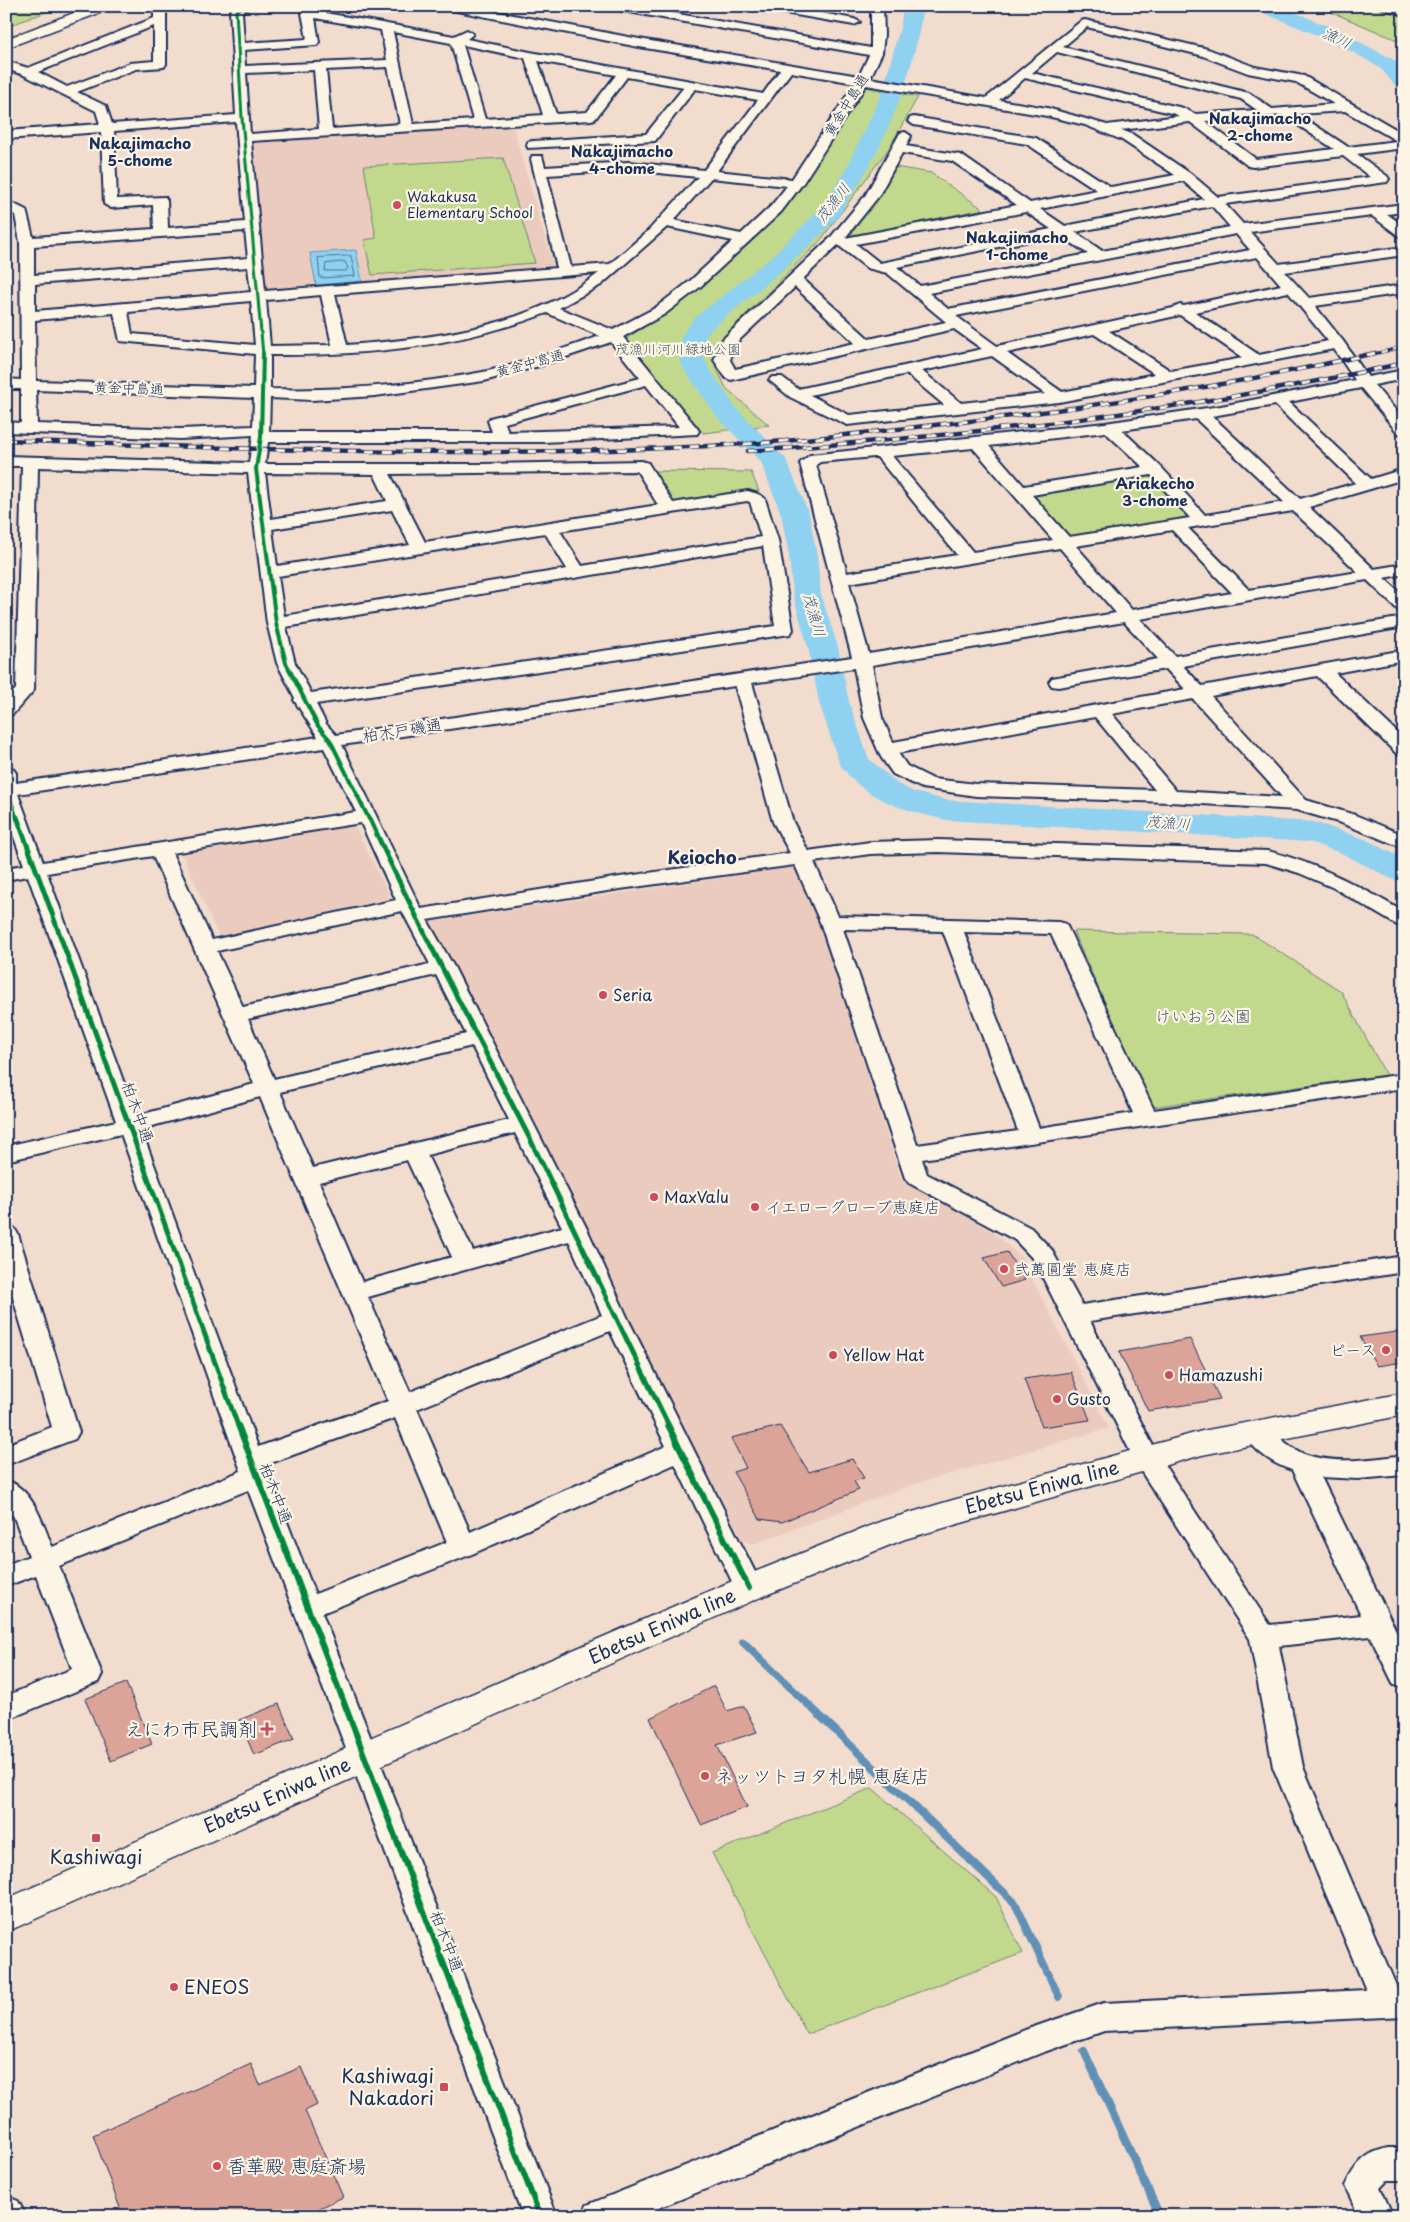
<svg xmlns="http://www.w3.org/2000/svg" width="1410" height="2222" font-family="'Playpen Sans','Klee One',sans-serif">
<style>
.built{fill:#ebcbbe}
.green{fill:#c2d88d;stroke:#6e8476}
.water{fill:#8fd1f0;stroke:#6190b6}
.lines{fill:none;stroke-linecap:round;stroke-linejoin:round}
.shore{stroke:#497098;stroke-width:1}
.stream{stroke:#6190b6;stroke-width:8}
.river{fill:#8fd1f0;fill-rule:evenodd}
.building{fill:#dca398;stroke:#1b2f5e}
.minor-casing{stroke:#1b2f5e;stroke-width:4}
.major-casing{stroke:#1b2f5e;stroke-width:3}
.highway-casing{stroke:#1b2f5e;stroke-width:3}
.minor{fill:#fcf5e5;fill-rule:evenodd}
.major{fill:#fcf5e5;fill-rule:evenodd}
.highway{fill:#fcf5e5;fill-rule:evenodd}
.rail-far1-casing{stroke:#1b2f5e;stroke-width:3}
.rail-casing{stroke:#1b2f5e;stroke-width:4.5}
.rail-far1{stroke:#fcf5e5;stroke-width:2;stroke-dasharray:6;stroke-linecap:butt}
.rail{stroke:#fcf5e5;stroke-width:3;stroke-dasharray:9;stroke-linecap:butt}
.cycleway-far3-casing{stroke:#fcf5e5;stroke-width:5}
.cycleway-far2-casing{stroke:#fcf5e5;stroke-width:6}
.cycleway-far1-casing{stroke:#fcf5e5;stroke-width:8}
.cycleway-casing{stroke:#fcf5e5;stroke-width:9}
.cycleway-far3{stroke:#00873e;stroke-width:3}
.cycleway-far2{stroke:#00873e;stroke-width:4}
.cycleway-far1{stroke:#00873e;stroke-width:5}
.cycleway{stroke:#00873e;stroke-width:6}
.poi-dot{fill:#d1495b;stroke:#fcf5e5;stroke-width:2}
.labels{text-anchor:middle;stroke-width:4.5;stroke-linejoin:round;paint-order:stroke}
.far-street-label{font-size:14px;fill:#1b2f5e;stroke:#fcf5e5}
.far-poi-label{font-size:14px;fill:#1b2f5e;stroke:#fcf5e5;text-anchor:start}
.far-park-label{font-size:14px;fill:#45596a;stroke:#fcf5e5}
.far-water-label{font-size:15px;font-style:italic;fill:#385882;stroke:#fcf5e5}
.far-neighbourhood-label{font-size:15px;font-weight:bold;fill:#1b2f5e;stroke:#fcf5e5}
.street-label{font-size:16px;fill:#1b2f5e;stroke:#fcf5e5}
.poi-label{font-size:16px;fill:#1b2f5e;stroke:#fcf5e5;text-anchor:start}
.park-label{font-size:16px;fill:#45596a;stroke:#fcf5e5}
.neighbourhood-label{font-size:18px;font-weight:bold;fill:#1b2f5e;stroke:#fcf5e5}
.near-street-label{font-size:19px;fill:#1b2f5e;stroke:#fcf5e5}
.near-poi-label{font-size:19px;fill:#1b2f5e;stroke:#fcf5e5;text-anchor:start}
</style>
<rect width="100%" height="100%" fill="#f2dcce"/>
<filter id="ink" filterUnits="userSpaceOnUse"><feTurbulence type="fractalNoise" baseFrequency=".02" numOctaves="2"/><feDisplacementMap in="SourceGraphic" scale="10" xChannelSelector="R" yChannelSelector="G"/><feConvolveMatrix kernelMatrix="1 2 1 2 8 2 1 2 1" color-interpolation-filters="sRGB"/></filter>
<g filter="url(#ink)">
<path class="built" d="M513,127L554,269L362,283L263,293L254,141Z
M353,823L391,898L219,937L182,854Z
M800,866L901,1178L993,1232L1021,1257L1109,1428L908,1486L753,1544L742,1540L487,1043L430,922Z"/>
<path class="green" d="M6,6H62L6,27Z
M1317,6H1377L1404,15V43Z
M865,87L918,97L889,148L820,241L718,342L713,360L726,388L769,425L703,433L624,340L667,312L700,285L781,213Z
M503,158L535,263L372,275L364,240L376,238L364,166Z
M895,167L931,173L983,209L854,236L851,235Z
M649,471L751,472L759,491L669,504Z
M1151,475L1192,518L1071,537L1032,493Z
M1073,931L1252,934L1341,991L1386,1075L1151,1107Z
M872,1788L996,1897L1023,1953L807,2034L712,1853Z"/>
<path class="water" d="M356,250L362,281L316,285L310,253Z"/>
<g class="lines">
<path class="shore" d="M351,256L355,276L320,278L318,258Z
M345,262L348,268L346,271H325L326,264Z"/>
<path class="stream" d="M743,1642L1015,1903L1059,1997
M1084,2051L1160,2216"/>
<path class="river" d="M903,6H923C916,69 885,148 848,200C844,205 843,211 839,216C800,258 755,293 711,329L705,337L703,356L709,368L736,408L786,459L809,514L817,556L821,595L838,647L849,702L869,759L898,784L914,792L946,800L1314,822L1365,839L1404,859V882L1392,879L1341,853L1309,842L946,820C903,809 866,802 839,763L819,702L808,647L793,595L789,556L781,514L761,462L718,418L683,368L679,356L681,337L693,319L769,259L822,207L843,175L882,93L901,24Z
M1254,6H1280L1337,30L1394,60L1404,70V89C1391,86 1388,74 1378,67C1341,43 1297,27 1256,10Z"/>
</g>
<path class="building" d="M1007,1252L1025,1280L1001,1287L984,1258Z
M1404,1331V1362L1377,1366L1360,1337Z
M1190,1339L1220,1399L1148,1411L1119,1352Z
M1071,1372L1090,1420L1042,1427L1024,1379Z
M780,1426L809,1472L852,1459L864,1478L854,1481L859,1490L782,1522L760,1519L733,1472L746,1468L731,1438Z
M126,1683L152,1744L111,1761L85,1699Z
M714,1686L727,1711L744,1706L757,1732L717,1745L747,1807L701,1825L650,1718Z
M279,1704L294,1739L254,1755L239,1720Z
M251,2064L260,2085L301,2067L317,2105L305,2111L343,2197L303,2216H123L93,2135Z"/>
<g class="lines">
<g class="minor-casing">
<path id="minor" d="M154,6H166V64L164,67L136,69L77,92L106,106L112,124L236,115L230,11L236,6H251L242,12L244,43L307,39L302,13L313,6H326L325,9L320,12L454,36L467,30L473,34L467,39L530,52L763,94L780,70L639,47L447,9L441,6H466L639,39L859,76L869,55L612,9L606,6H633L871,48V6H883L884,34L882,53L870,78L986,98L1081,21L1085,20L1208,49L1255,67L1304,76L1404,134V148L1357,154L1387,176L1389,179L1387,182L1225,204L1243,224L1404,204V212L1387,214L1404,226V237L1399,236L1372,216L1250,232L1279,264L1404,247V255L1285,272L1309,298L1404,285V293L1315,306L1343,341L1368,377L1404,370V379L1374,385L1404,420V435L1398,433L1361,388L1289,402L1371,479L1404,469V479L1309,507L1374,569L1404,564V574L1384,578L1404,596V611L1398,610L1367,580L1140,619L1175,656L1404,617V627L1183,666L1202,686L1404,650V660L1335,673L1404,739V756L1397,754L1317,676L1211,696L1306,800L1355,815L1404,835V848L1341,823L1297,810L1170,802L976,796L922,788L893,774L881,757L864,718L854,668L752,683L793,822L808,851L870,842L938,840L1268,851C1319,864 1359,886 1404,912V927L1397,925L1334,888L1299,873L1266,863L938,852L870,854L814,862L838,916L1059,922L1066,924L1154,1110L1404,1074V1088L922,1159L927,1174L1031,1228L1051,1249L1082,1305L1404,1256V1272L1090,1321L1157,1454L1270,1625L1361,1615L1292,1470C1273,1464 1254,1451 1244,1434L1248,1427C1269,1421 1283,1446 1304,1454C1335,1465 1372,1459 1404,1455V1475L1358,1479L1321,1477L1404,1647V1688L1394,1685L1370,1636L1279,1646L1303,1767L1397,1988H1404V2016L1104,2031L1041,2053L639,2216H582L587,2205L1025,2030L1104,2003L1366,1990L1273,1767L1250,1639L1137,1465L1034,1260L1015,1240L909,1183L905,1178L820,922L795,865L620,889L427,920L454,967L588,1231L628,1319L763,1588L759,1596L749,1599L739,1596L675,1464L472,1554L322,1613L557,2216H523L248,1490L59,1566L102,1674L98,1682L6,1720V1696L72,1669L36,1575L6,1586V1565L29,1556L14,1517L6,1508V1480C33,1489 43,1523 52,1547L241,1471L121,1134L6,1161V1146L116,1121L28,876L6,880V868L24,865L6,815V767L13,769L16,773V783L318,737L294,700L295,698L277,663L267,623L248,473L38,467L34,690L13,714L6,715V699L16,689L22,466H6V456L249,463L253,435L180,439L6,432V422L21,423V389H6V379L21,380L20,242L15,215L6,210V200L26,210L33,237L154,229L153,205L111,208L104,204L101,132L6,139V131L100,124L96,111L24,75L6,69V61L28,68L154,18ZM315,18L381,30L387,60L245,66L244,50L317,45L319,42ZM154,26V61L130,63L67,87L38,72ZM1087,27L1200,55L1248,73L1296,82L1334,104L1272,109L1249,93L1063,47ZM393,32L451,43L473,120L413,124ZM463,45L525,58L543,115L485,119ZM1057,52L1241,99L1257,110L1195,114L1183,108L1032,73ZM538,61L616,75L587,112L556,114ZM388,67L400,124L332,129L326,70ZM314,70L319,129L250,134L246,73ZM791,72L855,83L792,179L717,171ZM627,77L684,87L646,134L533,141L528,142L527,145L528,148L655,141L695,89L758,100L704,170L629,162L545,167L542,156H532L531,159L557,268L265,291L251,141L591,120L595,119ZM1025,78L1175,114L1179,116L1107,125L1047,108L999,100ZM866,85L1047,116L1085,125L1122,140L1175,175L1111,187L1036,138L914,117L910,118L908,121L914,125L1027,144L1097,190L1030,203L961,155L906,146L911,136L905,132L900,133L865,196L830,238L723,339L714,360L726,378L731,380L954,329L982,349L798,389L782,377H772L769,380L790,397L847,425L1059,402L1334,349L1355,380L1221,406L1105,423L810,455L800,463L852,657L336,735L326,724L316,704L790,634L793,630L778,540L765,499C761,494 754,493 748,491L673,503L648,463L642,461L483,464H265L268,442H544L697,434L699,431L697,428L623,337L665,314L700,287L781,212L803,183ZM1345,111L1397,141L1348,147L1298,114ZM1283,115L1334,149L1256,159L1205,121ZM236,122L245,222L168,228L167,200L165,197L117,199L114,131ZM1190,122L1248,166L1253,167L1343,156L1370,177L1218,197L1191,174L1132,134L1121,130ZM902,153L952,161L1017,205L845,238L878,197ZM629,170L698,177L648,231L610,264L571,267L547,175ZM711,178L787,186L771,206L741,234L674,220ZM1183,181L1204,199L1065,226L1040,209ZM1212,206L1230,227L1102,251L1075,232ZM1026,212L1051,229L880,263L856,244ZM667,227L733,241L690,281L655,308L613,330L559,308L601,285ZM245,231L248,258L34,275V246ZM1236,234L1250,250L948,309L929,293ZM1060,235L1088,254L920,286L897,267ZM838,245L867,268L887,273L946,322L869,339L803,279ZM1257,257L1281,285L1184,306L1180,305L1173,308L997,346L956,316ZM248,267L251,292L35,311V284ZM599,273C529,327 433,339 347,345L335,294ZM795,287L855,343L735,369L730,360L735,344ZM1288,292L1328,341L1259,355L1195,312ZM321,295L332,345L270,346L266,300ZM251,301L255,345L132,334L128,312ZM114,313L120,341L255,354L254,388L36,381L35,320ZM547,313L600,336C562,349 523,364 483,372C413,385 341,391 270,389V355C366,356 457,347 547,313ZM1180,315L1243,358L1171,371L1109,331ZM1094,334L1155,374L1062,392L1007,353ZM611,342L640,378L490,418L488,421L492,432H269L270,398L312,400L375,396L484,381L539,366ZM992,356L1045,394L961,403L922,371ZM907,374L944,405L849,415L810,395ZM646,385L679,427L508,432L505,423ZM36,390L254,398L253,426L180,429L37,424ZM1275,405L1356,483L1300,499L1212,416ZM1196,419L1284,502L1205,515L1161,467L1122,430ZM1105,432L1143,467L1024,486L989,446ZM973,448L1053,540L973,552L892,456ZM874,457H877L957,555L847,573L816,465L820,462ZM637,471L658,505L425,542L390,474ZM265,473L374,474L387,501L271,519ZM1151,475L1190,518L1069,537L1032,495ZM747,501L750,502L761,537L582,566L560,531ZM392,510L410,545L277,566L272,529ZM1293,511L1358,572L1249,590L1188,528ZM1172,530L1232,593L1132,610L1076,546ZM545,533L567,569L284,616L278,576ZM763,546L775,626L311,693L295,663L286,627ZM1060,548L1116,613L869,654L849,583ZM1124,622L1158,659L1052,678L1049,682L1052,686L1058,687L1166,669L1185,689L893,742L882,718L872,665ZM735,686L773,822L790,853L620,877L421,909L342,745ZM1193,699L1282,797L1176,791L1112,714ZM1095,717L1155,790L976,784L933,779L907,766L898,753ZM324,748L356,812L43,862L18,794ZM361,823L396,900L212,940L172,853ZM153,856L254,1084L136,1116L47,873ZM402,911L430,964L243,1007L217,951ZM843,929L943,931L1018,1131L917,1145ZM964,932L1051,934L1133,1113L1039,1128ZM436,975L466,1034L274,1079L248,1019ZM472,1046L509,1120L313,1168L280,1092ZM260,1097L388,1401L258,1447L141,1129ZM515,1133L562,1227L473,1251L427,1155ZM407,1160L452,1257L362,1282L319,1182ZM569,1241L602,1315L410,1392L368,1297ZM610,1331L666,1446L470,1532L417,1409ZM395,1418L447,1542L315,1594L265,1465Z
M755,6H783L854,19L860,22L854,25L761,9Z
M1380,6L1404,8V15L1382,8Z
M6,1226L14,1228L18,1234L79,1432L75,1439L6,1465V1445L52,1427L6,1275Z
M1389,2148H1404V2180H1387L1380,2187L1393,2216H1359L1345,2186C1355,2165 1365,2152 1389,2148Z
M6,2196L18,2201L26,2216H6Z"/>
</g>
<g class="major-casing">
<path id="major" d="M1404,1393V1415L1202,1455L905,1539L761,1597L6,1932V1899L349,1747L737,1579L882,1521L953,1500L1202,1431Z"/>
</g>
<g class="highway-casing">
<path id="highway" d="M92,6H112L110,9L6,48V39Z"/>
</g>
<use href="#minor" class="minor"/>
<use href="#major" class="major"/>
<use href="#highway" class="highway"/>
<g class="rail-far1-casing">
<path id="rail-far1" d="M1369,355L1404,347"/>
</g>
<g class="rail-casing">
<path id="rail" d="M6,440C252,450 499,459 746,444C806,440 865,433 925,426C1076,410 1226,387 1375,353
M748,451C968,436 1189,411 1404,363"/>
</g>
<use href="#rail-far1" class="rail-far1"/>
<use href="#rail" class="rail"/>
<g class="cycleway-far3-casing">
<path id="cycleway-far3" d="M245,6L236,11L242,118L263,355"/>
</g>
<g class="cycleway-far2-casing">
<path id="cycleway-far2" d="M263,353L261,437L256,469L276,623L286,663L318,726L330,740L369,819
M6,773L7,790L17,819"/>
</g>
<g class="cycleway-far1-casing">
<path id="cycleway-far1" d="M17,817L238,1426
M369,817C419,927 476,1033 531,1141C578,1236 622,1332 669,1426"/>
</g>
<g class="cycleway-casing">
<path id="cycleway" d="M238,1425L540,2216
M668,1425L749,1588"/>
</g>
<use href="#cycleway-far3" class="cycleway-far3"/>
<use href="#cycleway-far2" class="cycleway-far2"/>
<use href="#cycleway-far1" class="cycleway-far1"/>
<use href="#cycleway" class="cycleway"/>
</g>
</g>
<g class="poi-dot">
<circle cx="397" cy="205" r="5"/>
<circle cx="603" cy="995" r="5"/>
<circle cx="654" cy="1197" r="5"/>
<circle cx="755" cy="1207" r="5"/>
<circle cx="1004" cy="1269" r="5"/>
<circle cx="1386" cy="1350" r="5"/>
<circle cx="833" cy="1355" r="5"/>
<circle cx="1169" cy="1375" r="5"/>
<circle cx="1057" cy="1399" r="5"/>
<path d="M264.5 1721.5h5v5h5v5h-5v5h-5v-5h-5v-5h5z"/>
<circle cx="705" cy="1776" r="5"/>
<rect x="91" y="1833" width="10" height="10" rx="2.5"/>
<circle cx="174" cy="1987" r="5"/>
<rect x="439" y="2082" width="10" height="10" rx="2.5"/>
<circle cx="217" cy="2166" r="5"/>
</g>
<g class="labels">
<g class="far-street-label">
<text transform="translate(846 105) rotate(-58)" y="5">黄金中島通</text>
<text transform="translate(530 363) rotate(-15)" y="5">黄金中島通</text>
<text transform="translate(129 388) rotate(2)" y="5">黄金中島通</text>
</g>
<g class="far-poi-label">
<text x="407" y="202">Wakakusa<tspan x="407" dy="16">Elementary School</tspan></text>
</g>
<g class="far-park-label">
<text x="678" y="354">茂漁川河川緑地公園</text>
</g>
<g class="far-water-label">
<text transform="translate(1337 38) rotate(26)" y="5">漁川</text>
<text transform="translate(833 203) rotate(-52)" y="5">茂漁川</text>
<text transform="translate(814 615) rotate(74)" y="5">茂漁川</text>
<text transform="translate(1168 823) rotate(4)" y="5">茂漁川</text>
</g>
<g class="far-neighbourhood-label">
<text x="1260" y="124">Nakajimacho<tspan x="1260" dy="17">2-chome</tspan></text>
<text x="140" y="149">Nakajimacho<tspan x="140" dy="17">5-chome</tspan></text>
<text x="622" y="157">Nakajimacho<tspan x="622" dy="17">4-chome</tspan></text>
<text x="1017" y="243">Nakajimacho<tspan x="1017" dy="17">1-chome</tspan></text>
<text x="1155" y="489">Ariakecho<tspan x="1155" dy="17">3-chome</tspan></text>
</g>
<g class="street-label">
<text transform="translate(402 730) rotate(-9)" y="6">柏木戸磯通</text>
<text transform="translate(138 1112) rotate(70)" y="6">柏木中通</text>
<text transform="translate(276 1493) rotate(69)" y="6">柏木中通</text>
<text transform="translate(447 1941) rotate(69)" y="6">柏木中通</text>
</g>
<g class="poi-label">
<text x="613" y="1001">Seria</text>
<text x="664" y="1203">MaxValu</text>
<text x="765" y="1213">イエローグローブ恵庭店</text>
<text x="1014" y="1275">弐萬圓堂 恵庭店</text>
<text x="1376" y="1356" text-anchor="end">ピース</text>
<text x="843" y="1361">Yellow Hat</text>
<text x="1179" y="1381">Hamazushi</text>
<text x="1067" y="1405">Gusto</text>
</g>
<g class="park-label">
<text x="1203" y="1022">けいおう公園</text>
</g>
<g class="neighbourhood-label">
<text x="702" y="864">Keiocho</text>
</g>
<g class="near-street-label">
<text transform="translate(1042 1487) rotate(-15)" y="7">Ebetsu Eniwa line</text>
<text transform="translate(662 1626) rotate(-24)" y="7">Ebetsu Eniwa line</text>
<text transform="translate(277 1795) rotate(-24)" y="7">Ebetsu Eniwa line</text>
</g>
<g class="near-poi-label">
<text x="257" y="1736" text-anchor="end">えにわ市民調剤</text>
<text x="715" y="1783">ネッツトヨタ札幌 恵庭店</text>
<text x="96" y="1864" text-anchor="middle">Kashiwagi</text>
<text x="184" y="1994">ENEOS</text>
<text x="434" y="2083" text-anchor="end">Kashiwagi<tspan x="434" dy="22">Nakadori</tspan></text>
<text x="227" y="2173">香華殿 恵庭斎場</text>
</g>
</g>
<rect width="1410" height="2222" fill="none" stroke="#fcf5e5" stroke-width="25"/>
<rect x="12" y="12" width="1385" height="2197" fill="none" stroke="#1b2f5e" stroke-width="2" filter="url(#ink)"/>
</svg>
